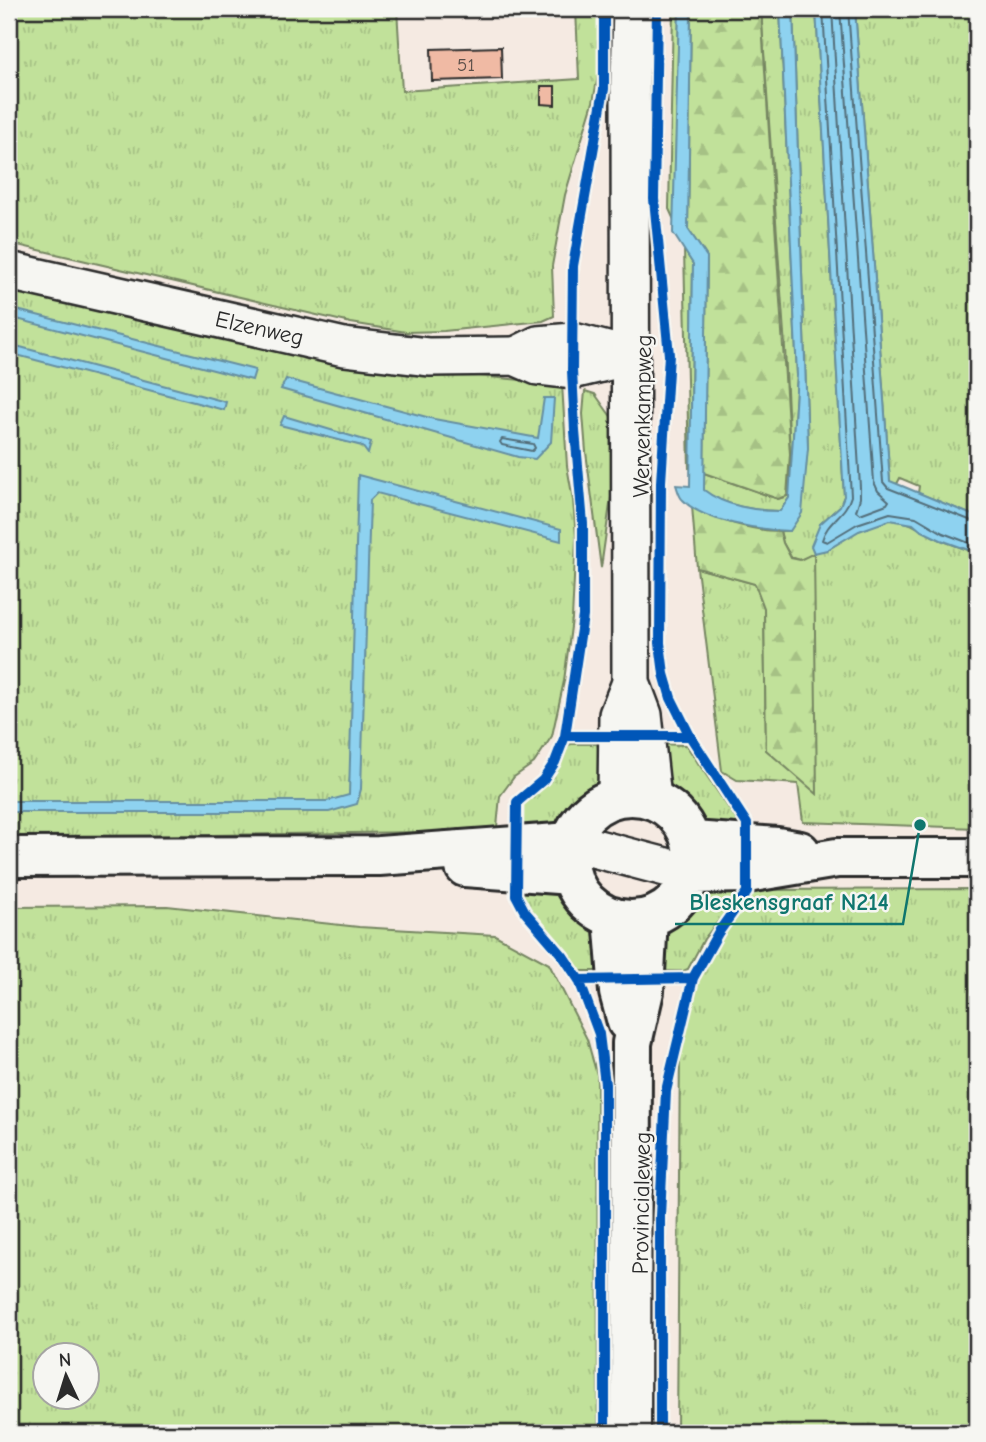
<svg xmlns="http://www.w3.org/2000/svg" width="986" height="1442" font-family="'Comic Neue',sans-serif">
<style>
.grass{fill:url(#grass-tufts);stroke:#768662;stroke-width:2;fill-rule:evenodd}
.forest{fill:url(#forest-firs);stroke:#768662;stroke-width:2}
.water{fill:#8ed2f0;stroke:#668fa1;stroke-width:2}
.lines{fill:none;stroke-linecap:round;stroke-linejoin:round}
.shore{stroke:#536e7a;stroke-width:2}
.building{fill:#f0baa4;stroke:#2b2b2b;stroke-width:2}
.minor-casing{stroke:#2b2b2b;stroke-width:42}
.major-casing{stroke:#2b2b2b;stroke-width:44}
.minor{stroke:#f6f6f2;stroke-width:37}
.major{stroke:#f6f6f2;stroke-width:38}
.cycleway-casing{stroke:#f6f6f2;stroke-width:15}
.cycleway{stroke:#0057b8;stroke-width:10}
.labels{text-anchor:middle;stroke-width:5;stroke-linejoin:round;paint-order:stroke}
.number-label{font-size:19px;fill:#5c4f49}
.street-label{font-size:23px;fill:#2b2b2b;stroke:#f6f6f2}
.leader{fill:none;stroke:#0f766e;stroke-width:2.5}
.callout-dot{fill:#0f766e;stroke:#f6f6f2;stroke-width:2.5}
.callout-label{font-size:24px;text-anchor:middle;font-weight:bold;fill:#0f766e;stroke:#f6f6f2;stroke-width:5;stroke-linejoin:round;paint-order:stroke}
</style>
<defs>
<pattern id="grass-tufts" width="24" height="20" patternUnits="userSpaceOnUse" patternTransform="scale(1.75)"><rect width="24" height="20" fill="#c1e19a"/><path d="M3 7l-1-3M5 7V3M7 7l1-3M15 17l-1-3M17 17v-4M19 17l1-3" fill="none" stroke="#a6c185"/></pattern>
<pattern id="forest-firs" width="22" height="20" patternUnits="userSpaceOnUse" patternTransform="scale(1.75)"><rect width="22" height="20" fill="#c1e19a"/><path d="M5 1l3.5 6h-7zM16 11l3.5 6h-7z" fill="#a6c185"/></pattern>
</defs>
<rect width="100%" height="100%" fill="#f5eae2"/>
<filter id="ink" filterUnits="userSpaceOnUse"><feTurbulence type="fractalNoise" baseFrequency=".0143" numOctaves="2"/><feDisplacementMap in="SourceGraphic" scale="14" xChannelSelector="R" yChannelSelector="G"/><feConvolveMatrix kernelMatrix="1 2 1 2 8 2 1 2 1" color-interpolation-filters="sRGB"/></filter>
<g filter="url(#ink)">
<path class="grass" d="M9,9H397L402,91L579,79L576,9H600L599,70L593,102L565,195L552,266L554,316L543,321L444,331L406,332L351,323L9,243Z
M761,9H780L797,375L789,498L780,511C756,511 725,506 704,491V473L778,499L787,496L790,454L785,348Z
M793,9H816L844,496L840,506L820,524L827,550C843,540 871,520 891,520C910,519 924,533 941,540C953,545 965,549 977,553V828L803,822L798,784L737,780L722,771L697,568L755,584L764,608L766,750L814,554L800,560L791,557L783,543L780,531H790L808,448Z
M855,9H977V517L918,493L919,486L900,478L897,484L890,482Z
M9,279L396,368L562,384L567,466L573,500L576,538L572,619L564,681L552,736L534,763L514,777L500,796L497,827L423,832L9,838Z
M585,391L595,394L612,418L613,483L601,568L586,452L583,414Z
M571,744H610C607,756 605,769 601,781C589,813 551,826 522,833V802C542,782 556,774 567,746Z
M656,744L686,745L742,828C730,827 713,828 703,824C673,812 663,771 656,744Z
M522,879C535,884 553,887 565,894C593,912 600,941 607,971H578L525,904L521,891Z
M713,888L742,890L977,889V1433H677L680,1045L683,1019L713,946L718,921L704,939L688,969L683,971H653C656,960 657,948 660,938C667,915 693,898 713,888Z
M167,906L359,927L495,935L549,964L587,1039L597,1075L598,1433H9V907ZM46,1354H88V1396H46Z"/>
<path class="forest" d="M673,9H679L674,220L669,209Z
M691,9H761L790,454L787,496L778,499L704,473L707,257L688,229Z
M684,249L693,264L690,468H689Z
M692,506C713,520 754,531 780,531L783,543L791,558L800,560L814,553L817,794L766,750L764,608L755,584L697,568Z"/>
<path class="water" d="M679,9H691L688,229L707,257L704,490C724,506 756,511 780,511L789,498L797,375L780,9H793L808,448L802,513L790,531C762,530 703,522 683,500C679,497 678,490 676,485L690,486L693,264L673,233Z
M816,9H855L890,481L977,517V553L941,540L920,530L913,524L890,520L859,531L827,550L814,553L811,546L820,524L840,506L844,496Z
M9,308L255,370L252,380L9,317Z
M9,344L226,402L224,410L9,353Z
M286,379L434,419L538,438L544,398H554L551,442L535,459L518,457L281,389Z
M284,416L371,442L368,454L362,446L280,425Z
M358,475L561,529V541L377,493L370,500L361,789L357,804L329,812H9V801H327L349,795Z"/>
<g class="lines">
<path class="shore" d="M823,9L851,496C846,515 827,521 822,540L827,542L857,524L890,513L916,517L943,533L977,546
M832,9L860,487V498L856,511L860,514L887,504L889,501L878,491L874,482L840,9
M848,9L883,482L888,488L977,523
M502,439L533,444L535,448L532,451L502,445L500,442Z"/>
</g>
<path class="building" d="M501,47L502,79L432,81L431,49Z
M541,86H555V105L541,104Z"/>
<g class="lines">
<g class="minor-casing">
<g id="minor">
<path id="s1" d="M9,271L344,347L429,357L515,356L538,366L572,370L630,356"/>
<path d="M516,356L538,345L573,342L622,355"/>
<path d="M631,683L643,715L652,799"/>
<path d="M617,797L618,715L631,683L630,86L632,9"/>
<path d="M571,842L692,874"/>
</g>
</g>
<g class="major-casing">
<path id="major" d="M569 858a62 62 0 1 1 124 0a62 62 0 1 1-124 0Z
M692,841L777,847L800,851
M9,857L379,856L571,842
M465,867L571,875
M692,874L747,873L837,858H977
M613,917L619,992L627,1022
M631,1433L632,1043L644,991L648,918"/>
</g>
<use href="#minor" class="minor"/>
<use href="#major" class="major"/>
<g class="cycleway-casing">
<path id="cycleway" d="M604,9V89L573,266L572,370L575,431L583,524V616L565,736L555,762L543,780L517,802L516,895L525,912L563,956L579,980L599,1034L605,1084V1433
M657,9L654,199L669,355L661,482L660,643L664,674L671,698L690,736L747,824V892L718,933L693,978L666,1091L660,1216V1433
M565,736H690
M579,980L693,978"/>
</g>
<use href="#cycleway" class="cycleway"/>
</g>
</g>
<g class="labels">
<g class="number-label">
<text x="466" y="71">51</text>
</g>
<g class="street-label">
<text dy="8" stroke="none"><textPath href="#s1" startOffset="257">Elzenweg</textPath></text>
<text transform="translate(642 416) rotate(-89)" y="8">Wervenkampweg</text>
<text transform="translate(641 1203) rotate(-89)" y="8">Provincialeweg</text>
</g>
</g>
<path class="leader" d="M920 825L903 924H675"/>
<circle class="callout-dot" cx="920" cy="825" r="7"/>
<g class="callout-label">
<text x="789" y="910">Bleskensgraaf N214</text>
</g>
<rect width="986" height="1442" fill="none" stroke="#f6f6f2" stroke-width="35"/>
<rect x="18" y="18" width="951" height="1407" fill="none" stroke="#2b2b2b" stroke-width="2.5" filter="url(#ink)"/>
<g transform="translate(66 1376) rotate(356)"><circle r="33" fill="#f6f6f2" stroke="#a5a5a2" stroke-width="2"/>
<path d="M0-5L12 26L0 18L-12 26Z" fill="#2b2b2b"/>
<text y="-10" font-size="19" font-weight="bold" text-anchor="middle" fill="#2b2b2b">N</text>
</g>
</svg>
